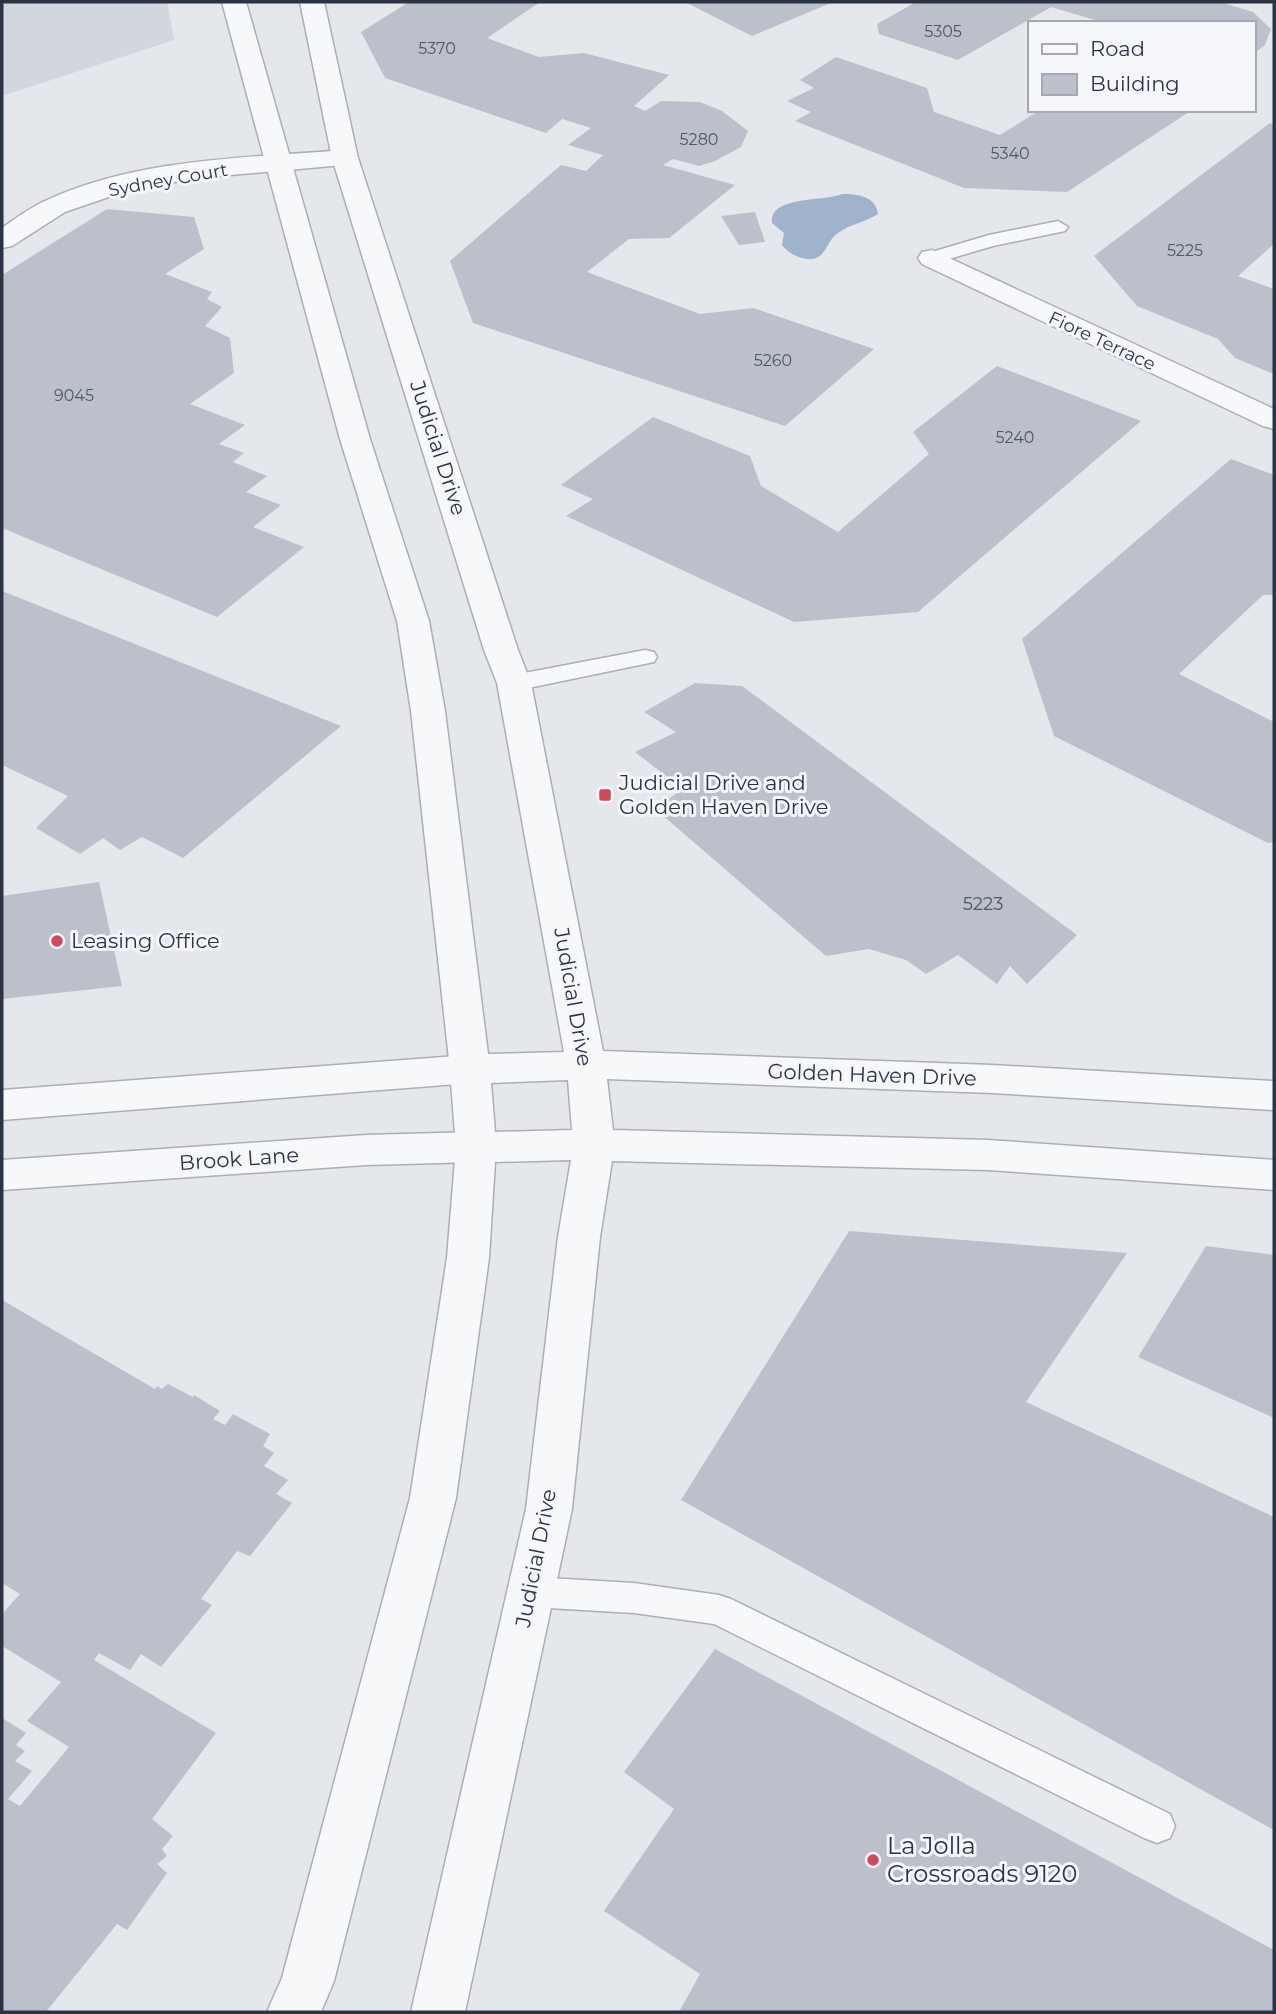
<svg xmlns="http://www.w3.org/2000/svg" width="1276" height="2014" font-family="Montserrat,sans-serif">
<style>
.built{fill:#d2d6de}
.water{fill:#9fb4cc}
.building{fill:#bbc0ca}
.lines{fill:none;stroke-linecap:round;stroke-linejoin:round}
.service-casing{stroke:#a9aeb7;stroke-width:3}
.minor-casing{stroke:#a9aeb7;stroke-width:3}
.tertiary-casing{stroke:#a9aeb7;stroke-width:3}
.service{fill:#f7f8fa;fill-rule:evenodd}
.minor{fill:#f7f8fa;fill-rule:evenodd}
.tertiary{fill:#f7f8fa;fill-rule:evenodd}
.poi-dot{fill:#d1495b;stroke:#f4f6f9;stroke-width:2.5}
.labels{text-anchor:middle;stroke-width:6;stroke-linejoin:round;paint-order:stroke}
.far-number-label{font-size:16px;fill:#4f5766}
.far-street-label{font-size:18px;fill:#2b3445;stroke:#f4f6f9}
.number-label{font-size:18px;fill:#4f5766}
.street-label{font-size:21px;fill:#2b3445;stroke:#f4f6f9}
.poi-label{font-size:21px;fill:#2b3445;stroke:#f4f6f9;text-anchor:start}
.near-poi-label{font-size:24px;fill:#2b3445;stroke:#f4f6f9;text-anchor:start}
</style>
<rect width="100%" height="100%" fill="#e4e7ec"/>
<path class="built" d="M2,2H167L174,40L2,96Z"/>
<path class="water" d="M842,194C857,194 876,196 878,214C866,222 850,224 838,233C829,239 828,248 821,255C810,265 789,255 782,245L784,233L772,223C769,195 825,202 842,194Z"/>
<path class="building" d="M409,2H540L487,38L539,57L584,53L669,75L634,106L645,111L661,101L700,102L722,111L748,131L741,147L715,161L699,166L673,159L663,165L735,185L669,238L629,239L587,272L700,314L753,308L874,349L785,426L473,323L450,261L561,165L586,171L603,155L568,145L591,128L562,119L546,133L385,78L361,32Z
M685,2H833L752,36Z
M916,2H1220L1253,12L1271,29L1265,45L1253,54V23H1105L1051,7L958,60L879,34L877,24Z
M836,57L927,88L934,112L1000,135L1040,110H1192L1067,192L964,188L795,121L811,112L787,101L814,88L800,80Z
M1270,123L1274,125V244L1238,276L1274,289V374L1235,358L1218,339L1137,306L1094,256Z
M107,209L194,217L204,249L165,274L212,292L207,299L222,307L205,326L230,338L234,373L190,404L245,425L219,444L244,453L233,462L267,476L246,492L281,505L253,527L304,547L217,617L2,528V275Z
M755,212L765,242L739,245L721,216Z
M997,366L1141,421L918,612L794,622L566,516L593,499L561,485L653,417L750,456L761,486L838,532L929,454L913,432Z
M1231,459L1274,475V595H1263L1179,674L1274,722V842L1268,843L1054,736L1022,639Z
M2,591L341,726L183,858L142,837L120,850L103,838L80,854L36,828L68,796L2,765Z
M695,683L742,686L1077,935L1027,984L1010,966L997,984L958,955L926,974L906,960L869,949L826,956L661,814L670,798L683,789L635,752L676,732L644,712Z
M99,882L122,986L2,999V896Z
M849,1231L1127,1253L1026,1402L1274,1517V1830L681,1500Z
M1206,1246L1274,1255V1418L1138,1357Z
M2,1300L155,1389L157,1386L162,1389L168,1384L193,1397L194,1395L220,1411L213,1419L225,1425L233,1414L270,1434L263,1446L274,1453L264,1466L288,1480L276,1494L292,1503L250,1556L237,1551L201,1599L212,1605L161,1667L141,1654L130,1670L99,1653L94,1660L216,1733L152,1819L173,1836L162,1849L167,1856L157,1864L167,1873L127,1930L117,1924L46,2012H2V1718L26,1733L16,1745L25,1751L15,1761L32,1771L8,1799L20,1806L69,1747L27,1721L61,1682L2,1646V1614L20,1594L2,1583Z
M715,1649L1274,1950V2012H679L700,1974L604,1911L674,1809L624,1772Z"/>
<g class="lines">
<g class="service-casing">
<path id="service" d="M1058,221L1068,227L1065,231L993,246L932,264L925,262L922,258L925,254L989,235Z
M645,650L654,652L657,657L654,662L514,691L505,688L502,683L505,678L514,675Z
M531,1577L634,1583L719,1595L731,1599L1170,1814L1175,1826L1170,1838L1157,1843L1144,1838L714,1624L634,1613L531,1607L519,1602L514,1592L519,1582Z"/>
</g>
<g class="minor-casing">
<path id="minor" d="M345,150L354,152L358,158L354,164L197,178L126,191L65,212L12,246L2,248V228C16,218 31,207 47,200C139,158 246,158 345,150Z
M932,250L1274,409V429L1263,426L922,264L918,258L922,252Z
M470,1055L484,1059L490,1069L484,1079L470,1083L2,1120V1090Z
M476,1132L490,1136L496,1147L490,1158L476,1162L366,1165L2,1190V1160L366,1135Z"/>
</g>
<g class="tertiary-casing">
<path id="tertiary" d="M222,2H246L370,439L429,621L445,711L488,1054L564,1052L497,683L484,650L332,158L300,2H324L358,158L518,650L531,683L603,1051L992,1065L1274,1081V1110L992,1093L607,1079L613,1130L988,1140L1274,1160V1190L988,1170L612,1161L600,1237L572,1509L465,2012H411L526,1509L558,1237L571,1160L495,1162L489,1258L456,1498L334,1981L321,2012H267L282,1978L410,1498L447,1258L456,1147L450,1069L411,711L397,621L340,439ZM568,1080L572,1130L495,1132L491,1083Z"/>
</g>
<use href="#service" class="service"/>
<use href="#minor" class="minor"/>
<use href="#tertiary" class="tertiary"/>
</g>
<g class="poi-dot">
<rect x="598" y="788" width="14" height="14" rx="3.5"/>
<circle cx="57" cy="941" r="7"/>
<circle cx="873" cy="1860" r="7"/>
</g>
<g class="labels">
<g class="far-number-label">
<text x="943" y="37">5305</text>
<text x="437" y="54">5370</text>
<text x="699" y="145">5280</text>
<text x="1010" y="159">5340</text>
<text x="1185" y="256">5225</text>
<text x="773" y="366">5260</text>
<text x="74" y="401">9045</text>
<text x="1015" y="443">5240</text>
</g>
<g class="far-street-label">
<text transform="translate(168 180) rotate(-10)" y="6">Sydney Court</text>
<text transform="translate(1102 341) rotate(25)" y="6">Fiore Terrace</text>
</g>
<g class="number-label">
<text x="983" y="910">5223</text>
</g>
<g class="street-label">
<text transform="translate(438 448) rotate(72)" y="7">Judicial Drive</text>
<text transform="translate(573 997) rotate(80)" y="7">Judicial Drive</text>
<text transform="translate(872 1075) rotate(2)" y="7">Golden Haven Drive</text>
<text transform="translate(239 1159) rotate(-4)" y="7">Brook Lane</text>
<text transform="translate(536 1558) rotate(-79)" y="7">Judicial Drive</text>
</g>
<g class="poi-label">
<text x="619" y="790">Judicial Drive and<tspan x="619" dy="24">Golden Haven Drive</tspan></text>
<text x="71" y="948">Leasing Office</text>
</g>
<g class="near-poi-label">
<text x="887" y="1854">La Jolla<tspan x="887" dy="28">Crossroads 9120</tspan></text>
</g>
</g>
<rect width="1276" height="2014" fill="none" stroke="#2b3445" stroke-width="7"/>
<rect x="1028" y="21" width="228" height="91" fill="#f4f6f9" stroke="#a4a8b1" stroke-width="2"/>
<rect x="1042" y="44" width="35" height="10" fill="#f7f8fa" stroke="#a4a8b1" stroke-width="2"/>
<text x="1090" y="56" font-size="21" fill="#2b3445">Road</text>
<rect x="1042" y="74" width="35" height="21" fill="#bbc0ca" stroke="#a4a8b1" stroke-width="2"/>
<text x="1090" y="91" font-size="21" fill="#2b3445">Building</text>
</svg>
